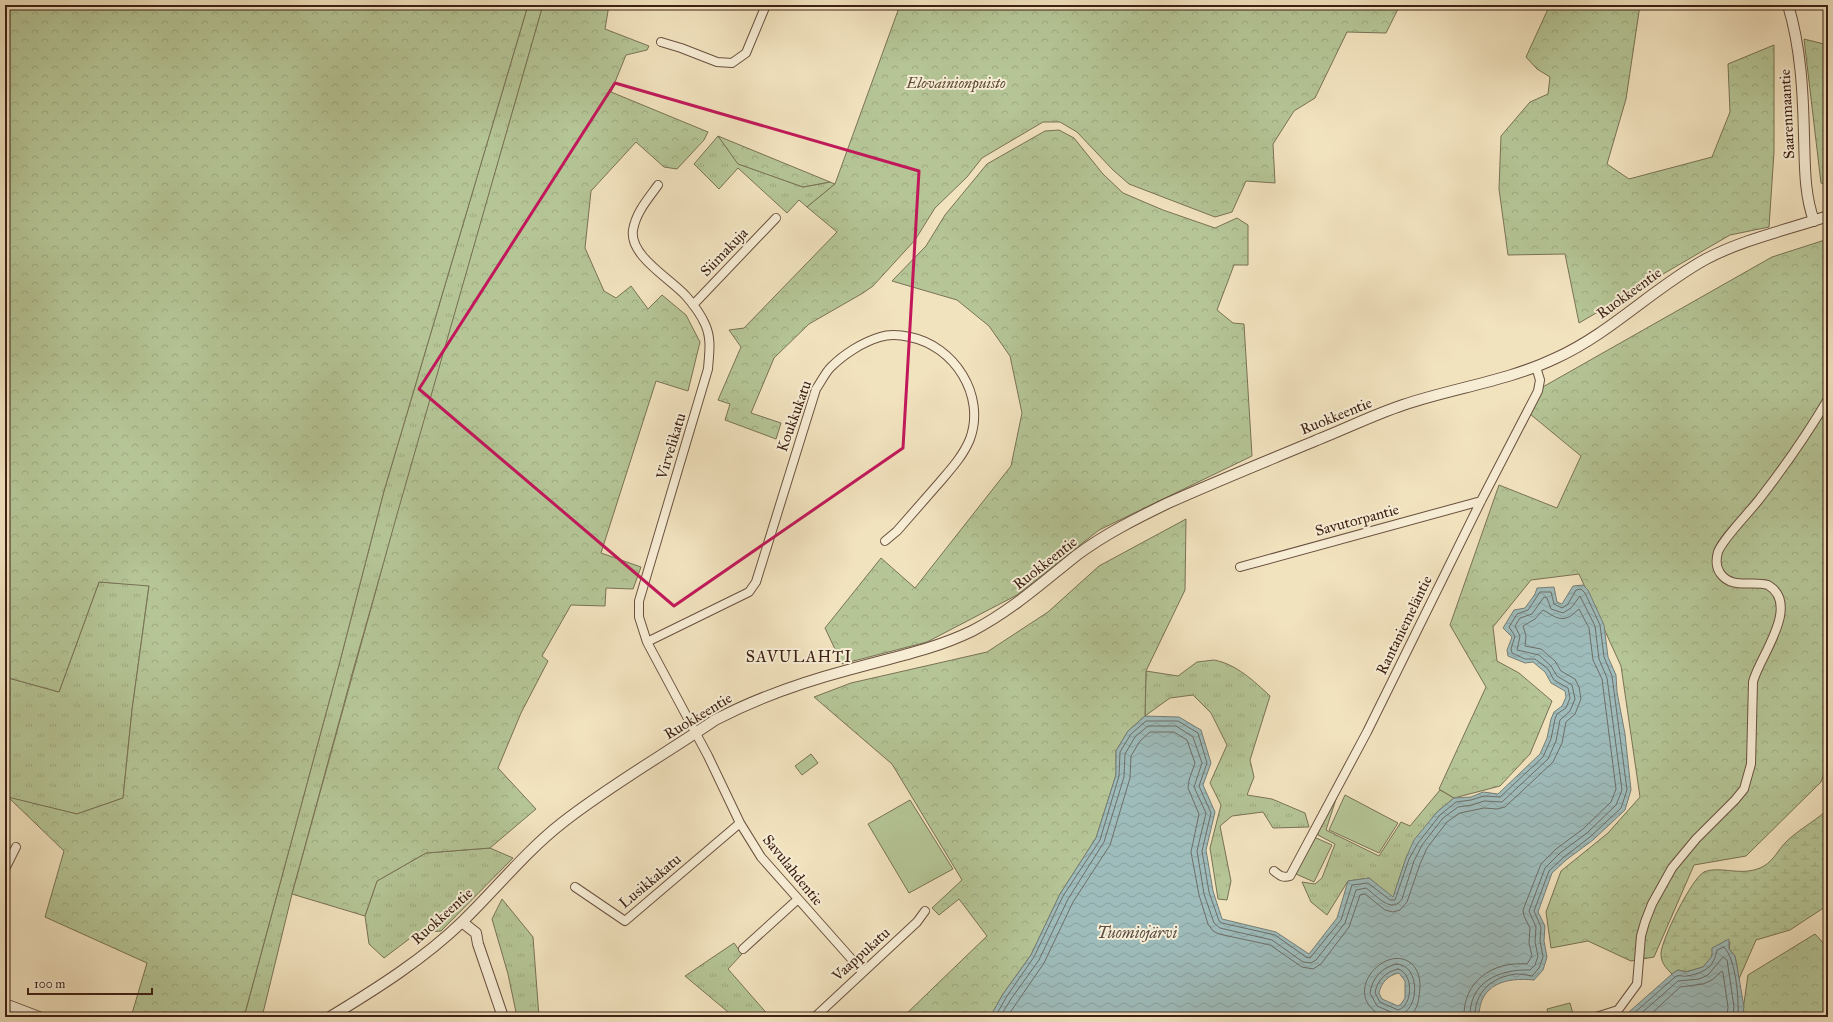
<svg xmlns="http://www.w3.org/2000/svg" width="1833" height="1022" font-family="'IM FELL Great Primer',serif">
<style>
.grass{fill:url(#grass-tufts);stroke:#797255}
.forest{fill:url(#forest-crowns);stroke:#797255}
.wetland{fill:url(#wetland-marsh);stroke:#797255}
.garden{fill:#b5c596;stroke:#797255}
.water{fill:url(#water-waves);stroke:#777e78;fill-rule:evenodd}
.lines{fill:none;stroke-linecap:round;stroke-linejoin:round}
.shore{stroke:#6e6e68;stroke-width:1}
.minor-casing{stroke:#6a513f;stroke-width:10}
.tertiary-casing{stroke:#6a513f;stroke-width:12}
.minor{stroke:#f7edd5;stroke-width:8}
.tertiary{stroke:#f7edd5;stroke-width:10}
.marked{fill:none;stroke:#c2185b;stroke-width:3;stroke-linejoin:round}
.labels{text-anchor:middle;stroke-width:4;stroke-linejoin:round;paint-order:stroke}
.park-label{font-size:15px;font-style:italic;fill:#5b4934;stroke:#f7edd5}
.street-label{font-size:15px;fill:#3d2014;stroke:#f7edd5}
.neighbourhood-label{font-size:16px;letter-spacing:1px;fill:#3d2014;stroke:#f7edd5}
.water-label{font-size:16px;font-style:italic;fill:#5a4f46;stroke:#f7edd5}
</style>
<defs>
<pattern id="grass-tufts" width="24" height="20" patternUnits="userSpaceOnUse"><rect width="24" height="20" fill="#b5c596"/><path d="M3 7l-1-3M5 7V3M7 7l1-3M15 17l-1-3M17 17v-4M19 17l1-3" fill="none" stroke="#9da980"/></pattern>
<pattern id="forest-crowns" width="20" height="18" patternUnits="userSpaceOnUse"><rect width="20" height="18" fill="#b5c596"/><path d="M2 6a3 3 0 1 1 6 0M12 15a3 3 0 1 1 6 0" fill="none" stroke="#9da980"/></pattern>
<pattern id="wetland-marsh" width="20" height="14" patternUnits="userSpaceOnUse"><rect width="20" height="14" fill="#b5c596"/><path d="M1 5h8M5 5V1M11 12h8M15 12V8" fill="none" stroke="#9da980"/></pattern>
<pattern id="water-waves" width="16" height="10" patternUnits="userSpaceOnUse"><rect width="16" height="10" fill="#9ebcbb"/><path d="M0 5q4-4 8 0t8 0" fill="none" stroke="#89a1a0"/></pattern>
</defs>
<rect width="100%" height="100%" fill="#f2e3bf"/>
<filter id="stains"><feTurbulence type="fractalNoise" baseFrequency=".005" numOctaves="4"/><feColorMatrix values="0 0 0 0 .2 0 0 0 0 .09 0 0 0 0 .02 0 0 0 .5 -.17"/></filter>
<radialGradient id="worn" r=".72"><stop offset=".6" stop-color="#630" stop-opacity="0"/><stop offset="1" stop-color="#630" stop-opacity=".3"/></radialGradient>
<path class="grass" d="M528,5H543L354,667L292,894L262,1017H244L339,665L384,491Z
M718,136L739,164L803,187L830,182L835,184L807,207L799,200L787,213L738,168L719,189L694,164Z
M99,582L149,585L132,710L123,798L77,814L5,797V677L59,692Z
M1214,660C1236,664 1254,681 1270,696L1250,760L1254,777L1247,795L1272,799L1305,813L1309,827L1273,828L1263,812L1232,816L1220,826L1231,881L1227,900L1218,899L1210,848L1221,805L1210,783L1227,745L1211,713L1193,695L1170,698L1145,716L1146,671L1178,676L1197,662Z
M1440,790L1454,798L1437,812L1406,858L1393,898L1369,878L1348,881L1327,915L1311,902L1302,882L1315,884L1322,878L1335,844L1318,835V828L1337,796L1326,830L1379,856L1401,822L1410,826Z
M490,848L513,858L441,931L417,933L384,958L369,944L365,916L377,881L426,853Z
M502,899L533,937L539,1017H517L508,974L492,919Z
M734,943L742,954L728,969L770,1017H734L685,976Z"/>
<path class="forest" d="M5,5H528L384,491L339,665L244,1017H131L147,963L45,917L64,851L8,797L77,814L123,798L132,710L149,586L99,582L59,692L5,677Z
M543,5H609L605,29L649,46L647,50L626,55L611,92L708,132L704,140L677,169L664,167L636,142L591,191L585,248L604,291L616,298L631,286L648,309L662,295L686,315L700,342L688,391L656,381L601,553L641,567L633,589L606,588L605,606L571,605L542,656L548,661L521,713L498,768L536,809L490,848L426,853L377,881L365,916L292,894L396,518Z
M900,5H1400L1386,33L1347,32L1315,98L1294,111L1273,144L1275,183L1246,181L1232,212L1215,217L1129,184L1113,170L1077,132L1060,122H1043L982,158L967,177L935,208L915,240L873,286L863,293L809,324L774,358L751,413L781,423L776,439L725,420L730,404L718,400L741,347L729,330L744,328L837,232L807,207L835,184Z
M1547,5H1640L1626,99L1607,164L1629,179L1712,157L1730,112L1728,64L1774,45V152L1769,227L1730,235L1579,323L1565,254L1508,255L1499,189L1501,136L1530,102L1548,94L1550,77L1537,69L1526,57L1548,9Z
M1804,39L1828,45V186L1821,183Z
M1059,130L1074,138L1103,174L1123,193L1163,210L1215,228L1237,218L1248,225V265H1234L1217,310L1233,323L1244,324L1252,456L1099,530L1017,595L927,642L842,664L825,628L881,558L915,588L1011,466L1022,413L1010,356L989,326L957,300L892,281L926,246L945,215L987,164L1045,131Z
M718,136L830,182L803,187L738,164Z
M1828,239V762L1821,782L1746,856L1694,865L1654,957L1631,961L1588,941L1551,948L1546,912L1561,871L1608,833L1640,797L1621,666L1579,574L1531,580L1493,627L1497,661L1519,673L1552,701L1530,754L1500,786L1454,798L1439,789L1486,687L1450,625L1499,485L1557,508L1581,456L1530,414L1541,388L1772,257Z
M1186,519L1185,590L1146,671L1145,716L1128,731L1116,751V775L1096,838L1060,894L1031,955L1003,994L990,1017H903L987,936L959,899L939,915L932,908L962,880L892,764L814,697L851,683L987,652L1048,612L1099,566Z
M1815,934L1828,948V1017H1742L1748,975Z"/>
<path class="wetland" d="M1828,807V903L1825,907L1790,930L1756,940L1739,979L1735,956L1729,949L1730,942L1713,952L1710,960L1703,967L1686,972L1678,970L1672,974C1666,968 1661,963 1661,954C1661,940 1692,878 1704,872C1721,865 1743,878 1764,866C1774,860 1778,850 1786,842C1797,831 1813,822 1825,812Z"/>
<path class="garden" d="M811,754L818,763L802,775L795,766Z
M1345,795L1398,823L1379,853L1329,830Z
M910,800L953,869L909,893L868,824Z
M1314,837L1332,845L1314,882L1296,874Z
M1570,1003L1573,1014L1563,1017H1549L1547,1009Z"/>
<path class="water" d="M1583,585L1588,590L1604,625L1608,657L1616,675L1617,692L1625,734L1631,790L1625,810L1593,840L1566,860L1552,873L1538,912L1545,926L1544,941L1547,957L1543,970L1534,980C1506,977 1479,984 1479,1017H990L1003,994L1031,955L1060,894L1096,838L1116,775V751L1128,731L1145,716L1179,717L1201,730L1211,763L1203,785L1215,812L1206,850L1213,891L1222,919L1276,932L1309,954L1337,918L1348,881L1369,878L1393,897L1406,858L1414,840L1437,812L1454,798L1471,797L1483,792L1498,794L1540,754L1547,738L1551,719L1554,712L1562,706L1566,697L1565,691L1551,683L1545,672L1533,662L1525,663L1508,656L1507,650L1512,637L1503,628L1514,610L1525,608L1535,594L1537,588L1554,587L1557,602L1562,604L1573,586ZM1399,973L1405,981V998L1401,1004L1398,1006L1382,999L1379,993C1381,983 1388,975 1399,973Z
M1729,939V949L1735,956L1738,972L1744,1007L1742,1017H1627L1629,1012L1672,974L1678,970L1686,972L1703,967L1712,956V948Z"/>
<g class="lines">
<path class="shore" d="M1397,964C1421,965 1420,1012 1398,1015L1377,1006L1370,993C1372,978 1382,967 1397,964Z
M1398,969C1414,973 1413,1006 1398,1010L1380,1002L1375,993C1377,981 1385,972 1398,969Z
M995,1017L1007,996L1034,957L1063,896L1100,840L1119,776L1120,752L1131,734L1146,721H1178L1198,733L1207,763L1199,786L1211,813L1202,851L1209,892L1219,921L1222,923L1275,935L1306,957L1310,958L1341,920L1352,885L1368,883L1390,900H1395L1409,859L1418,843L1440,815L1456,802L1471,800L1484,796L1500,797L1543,757L1551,739L1555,719L1557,714L1566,708L1570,698L1568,688L1554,680L1548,669L1535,659H1525L1512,653L1511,649L1515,636L1509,627L1517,614L1528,610L1540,592H1551L1554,604L1562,608L1568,604L1576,590L1581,589L1585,593L1600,625L1604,657L1612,676L1627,790L1621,808L1590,837L1564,857L1549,871L1534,911L1541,927L1540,941L1543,957L1539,968L1532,976C1527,975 1521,974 1516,974C1492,977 1474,992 1475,1017
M1000,1017L1011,999L1039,960L1068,899L1104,842L1124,777L1125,754L1135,737L1148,726H1176L1193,737L1202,763L1194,787L1206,813L1197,851L1204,894L1214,923L1220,928L1272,940L1303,962L1311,963L1316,960L1345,923L1356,890L1366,888C1376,895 1392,915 1402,899L1414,861L1422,845L1443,818L1458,807L1472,805L1484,801L1502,802L1548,759L1556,741L1560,720L1570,711L1575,699L1572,685L1557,676L1551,666L1539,655L1517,650L1520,636L1515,626L1520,618L1532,614L1544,597L1547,598L1551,609L1563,613L1571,608L1580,596L1595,626L1599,659L1607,678L1622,790L1616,805L1587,833L1560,853L1545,868L1529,911L1536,927L1535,942L1538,956L1535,965L1530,970C1499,969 1469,982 1470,1017
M1007,1017L1044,963L1073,902L1110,845L1130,778L1131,756L1140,741L1150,732H1174L1187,740L1195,763L1189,780L1188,788L1199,814L1191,852L1199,895L1208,924L1213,931L1219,934L1270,945L1302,967L1313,969L1321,964L1349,927L1360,895L1365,894L1385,910L1393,912L1400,910L1407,902L1420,864L1427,848L1447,822L1460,813L1484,808L1497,809L1505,807L1553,762L1562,743L1566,722L1575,714L1581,699L1579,687L1575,679L1561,671L1555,661L1541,649L1525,646L1526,636L1523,626L1535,619L1543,610C1551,614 1559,622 1569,617C1573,615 1576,611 1579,609L1589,628L1593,660L1602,679L1616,789L1611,802L1583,829L1556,849L1541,864L1523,910L1524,916L1530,928L1529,943L1532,956L1527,964C1493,961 1463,981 1464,1017
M1384,1017C1337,995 1386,941 1412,964C1418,970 1420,978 1420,986C1419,998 1419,1009 1409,1017
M1632,1017L1633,1014L1675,977C1679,974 1682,977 1687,976C1703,973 1714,968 1717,950L1724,947C1736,960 1739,998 1738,1017
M1637,1017L1678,981L1699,979L1708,975L1723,957L1727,960L1729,973L1734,1007L1733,1017
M1648,1017L1680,987L1703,984L1712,980L1722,971L1723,973L1728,1007L1727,1017"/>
<g class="minor-casing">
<path id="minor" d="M661,42L681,48L717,62L732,63L746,53L766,5
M658,185C648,199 636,212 633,230C629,256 671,279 686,296C693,304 701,315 705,324C712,339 709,354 708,369L639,601V617L647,642L708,756L740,823L761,857L863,972
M693,305L776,218
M1240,567L1481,501
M647,642L749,592L756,582L816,389C821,382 825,373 831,367C844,354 863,342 880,337C889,334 901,335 910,337C954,346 986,395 970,439C963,456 951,469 939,483C925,499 911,515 897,531L885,541
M5,869L16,847
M1274,871C1280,876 1283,878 1290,876L1367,732L1481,501L1538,391L1540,380L1536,367
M575,887L625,921L740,823
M743,949L797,900
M815,1017L917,922L925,911
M1596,1017L1618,1010L1637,984L1641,936L1645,922L1652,904L1672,868L1696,839L1735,800L1744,789L1751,764L1753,682C1758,659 1802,605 1768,585C1751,580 1732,590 1720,573C1716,567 1716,559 1718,552C1723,538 1751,511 1761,497C1785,466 1808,433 1828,399"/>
</g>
<g class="tertiary-casing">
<path id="tertiary" d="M1788,5C1801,48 1803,92 1804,136C1805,165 1804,193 1814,221
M462,922L476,933L478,944L503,1017
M5,1004L39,1017
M330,1017C376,989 424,959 463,921C496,889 525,852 562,823C609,786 665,754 715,720C757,698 803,682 848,670C890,658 933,650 972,631C1011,611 1043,582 1077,555C1105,534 1137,518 1168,503C1217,481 1267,461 1317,440C1345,429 1373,415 1403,405C1453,388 1508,381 1556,358C1611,333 1653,288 1706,259C1744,239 1787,230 1828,216"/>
</g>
<use href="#minor" class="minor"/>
<use href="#tertiary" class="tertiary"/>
</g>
<path class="marked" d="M615,83L919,171L903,448L674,606L419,389Z"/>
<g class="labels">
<g class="park-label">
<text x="956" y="88">Elovainionpuisto</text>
</g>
<g class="street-label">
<text transform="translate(1787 114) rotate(-93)" y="5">Saarenmaantie</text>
<text transform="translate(724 252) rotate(-46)" y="5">Siimakuja</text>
<text transform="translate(1629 293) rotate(-36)" y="5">Ruokkeentie</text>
<text transform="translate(794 416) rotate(-70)" y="5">Koukkukatu</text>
<text transform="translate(1336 416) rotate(-22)" y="5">Ruokkeentie</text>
<text transform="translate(671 446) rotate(-73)" y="5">Virvelikatu</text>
<text transform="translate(1357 520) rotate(-15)" y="5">Savutorpantie</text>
<text transform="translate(1045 563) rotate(-38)" y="5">Ruokkeentie</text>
<text transform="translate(1404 625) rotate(-64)" y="5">Rantaniemeläntie</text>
<text transform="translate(698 716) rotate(-31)" y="5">Ruokkeentie</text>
<text transform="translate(793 870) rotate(51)" y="5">Savulahdentie</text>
<text transform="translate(650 881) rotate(-40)" y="5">Lusikkakatu</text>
<text transform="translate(442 916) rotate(-42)" y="5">Ruokkeentie</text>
<text transform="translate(861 954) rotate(-42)" y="5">Vaappukatu</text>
</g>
<g class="neighbourhood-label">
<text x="799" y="662">SAVULAHTI</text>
</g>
<g class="water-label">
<text x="1137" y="938">Tuomiojärvi</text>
</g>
</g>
<rect width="1833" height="1022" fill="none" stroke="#f2e3bf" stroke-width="20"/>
<rect x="6" y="6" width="1821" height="1010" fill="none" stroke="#3d2014" stroke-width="2"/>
<rect x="10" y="10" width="1813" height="1002" fill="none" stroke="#3d2014"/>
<path d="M28 988v6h124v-6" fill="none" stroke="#3d2014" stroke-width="2"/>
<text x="34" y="988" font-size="12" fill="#3d2014" stroke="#f7edd5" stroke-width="3" paint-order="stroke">100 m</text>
<rect width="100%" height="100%" filter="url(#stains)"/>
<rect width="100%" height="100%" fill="url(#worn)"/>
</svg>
